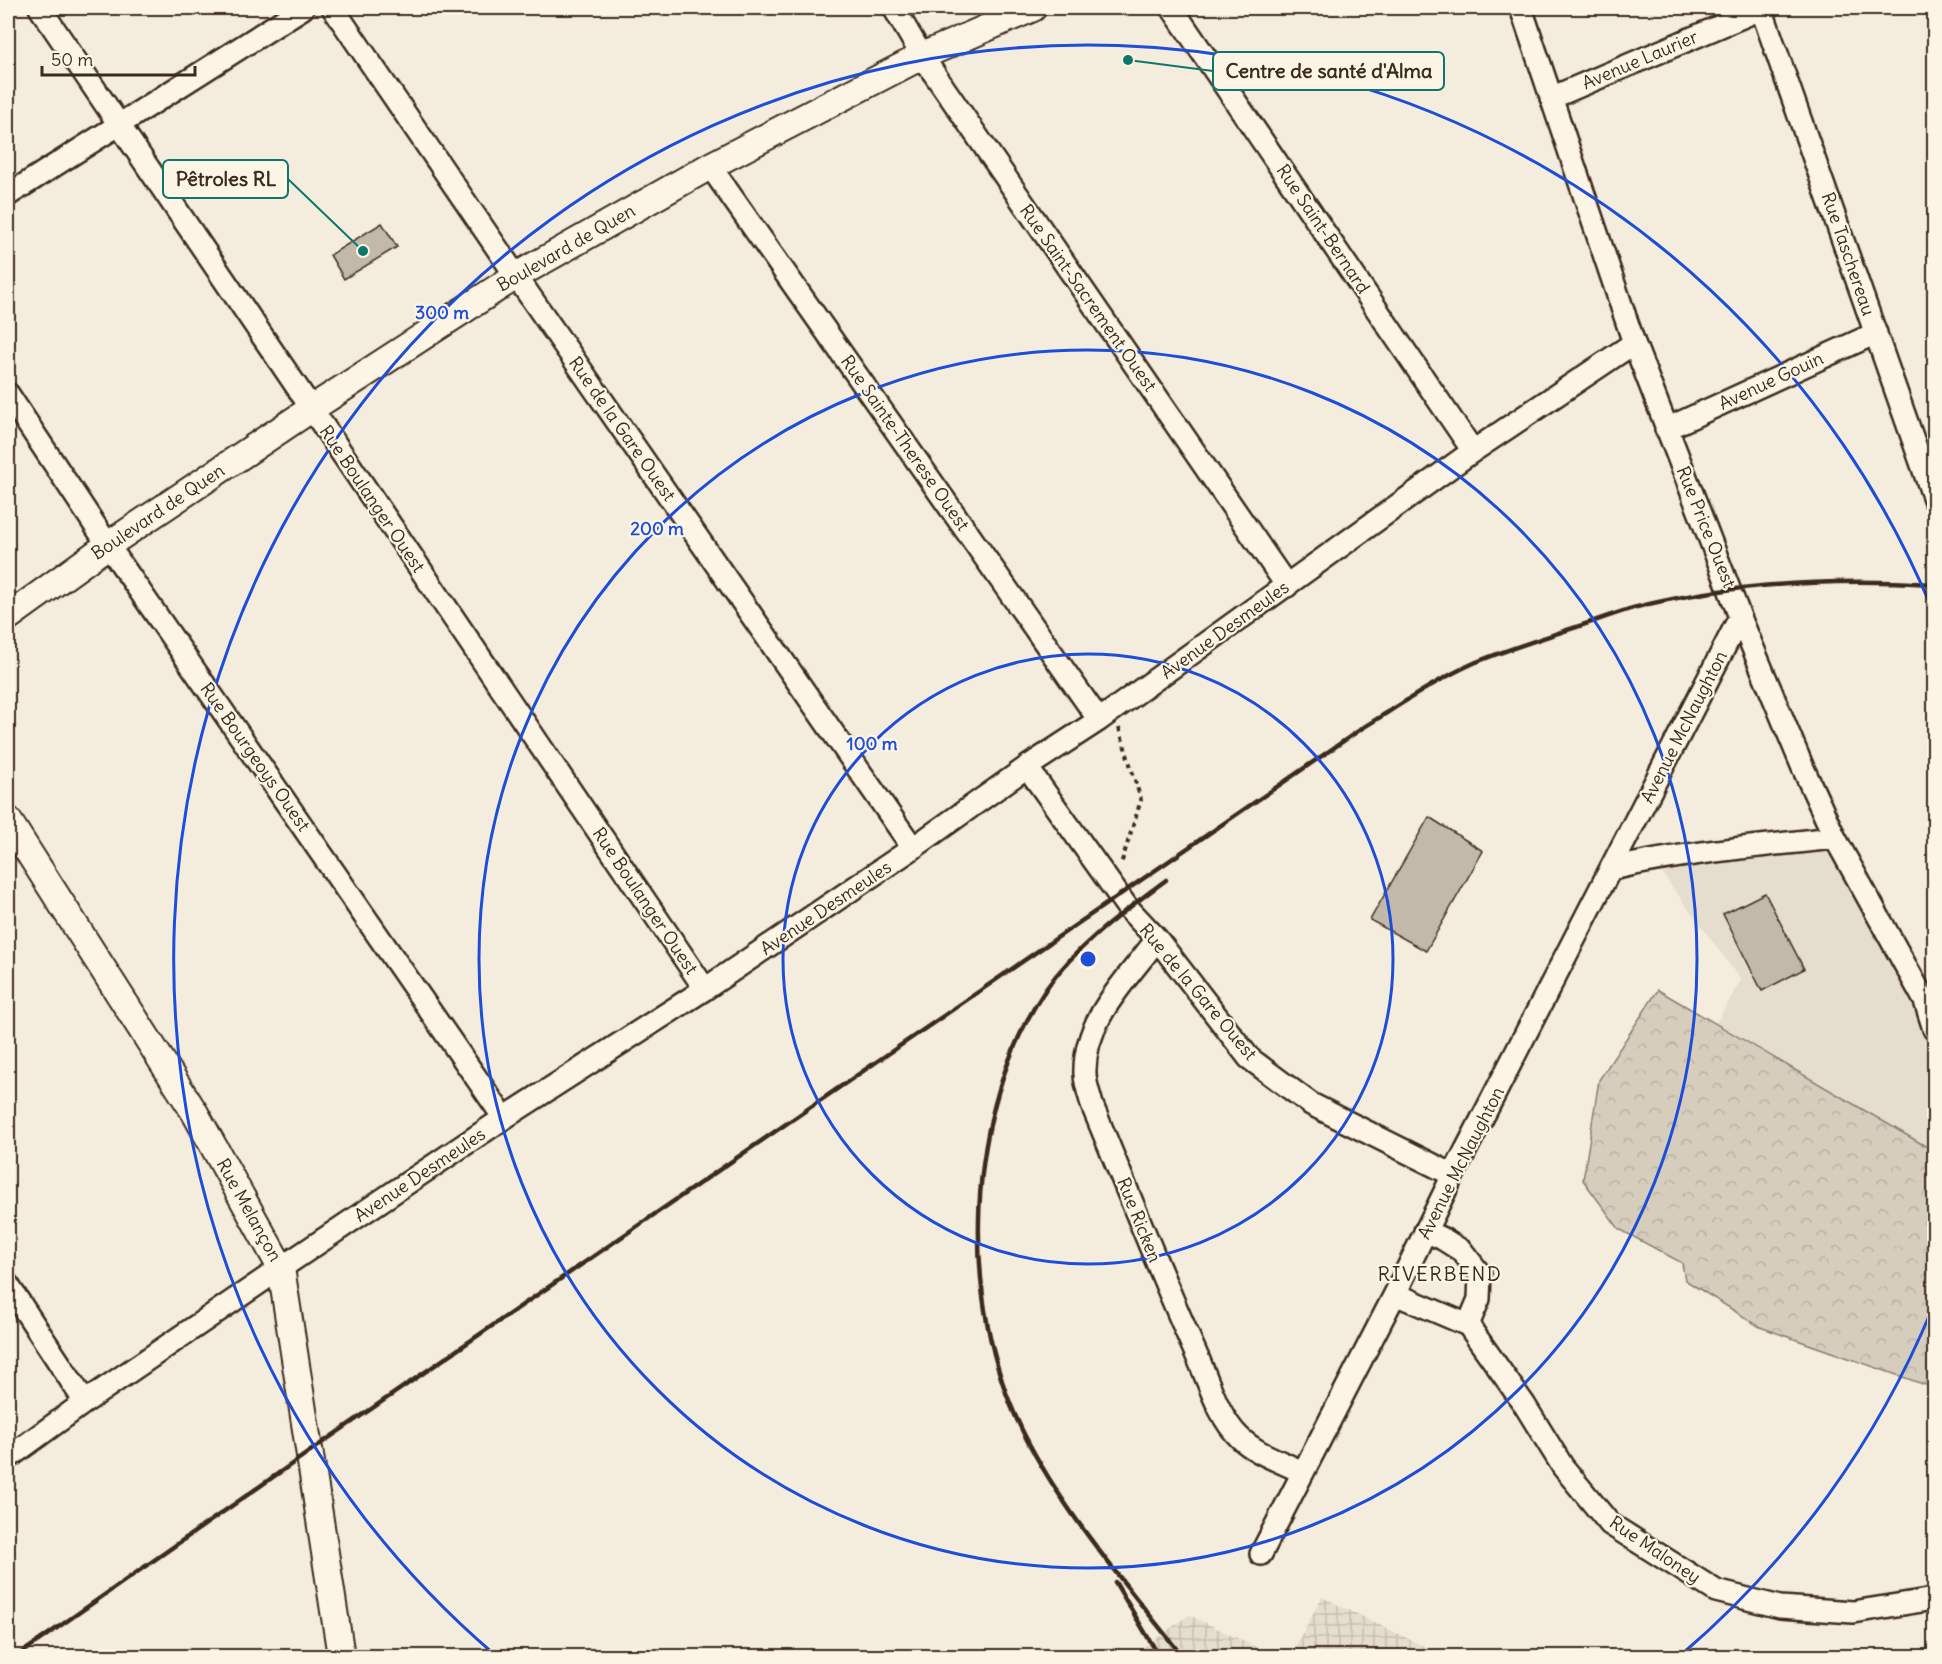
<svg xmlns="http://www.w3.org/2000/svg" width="1942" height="1664" font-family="Delius,sans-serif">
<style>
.built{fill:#e5ddce}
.industrial{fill:url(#industrial-grid)}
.forest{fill:url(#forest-crowns);stroke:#887c6e;stroke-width:1.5}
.building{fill:#c3b9aa;stroke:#3b2a1e;stroke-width:1.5}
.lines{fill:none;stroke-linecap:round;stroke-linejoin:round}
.minor-casing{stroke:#3b2a1e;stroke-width:26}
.tertiary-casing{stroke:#3b2a1e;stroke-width:30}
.path{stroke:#3b2a1e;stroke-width:4;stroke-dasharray:4.5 4.5;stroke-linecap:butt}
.minor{stroke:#fcf5e5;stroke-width:21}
.tertiary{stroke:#fcf5e5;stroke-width:26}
.rail{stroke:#3b2a1e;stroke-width:4.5}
.ring{fill:none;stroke:#1d4ed8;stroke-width:3}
.labels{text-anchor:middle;stroke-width:4.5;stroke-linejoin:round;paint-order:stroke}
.street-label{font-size:18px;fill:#3b2a1e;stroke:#fcf5e5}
.neighbourhood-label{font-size:20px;letter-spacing:1.5px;fill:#3b2a1e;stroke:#fcf5e5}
.centre{fill:#1d4ed8;stroke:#fcf5e5;stroke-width:3}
.ring-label{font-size:18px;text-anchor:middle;font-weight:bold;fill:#1d4ed8;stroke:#fcf5e5;stroke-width:4.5;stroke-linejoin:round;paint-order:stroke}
.leader{fill:none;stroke:#0f766e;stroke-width:2}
.callout-dot{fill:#0f766e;stroke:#fcf5e5;stroke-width:2}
.callout{fill:#fcf5e5;stroke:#0f766e;stroke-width:2}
.callout-label{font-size:20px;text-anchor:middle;font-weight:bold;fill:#3b2a1e}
</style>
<defs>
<pattern id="industrial-grid" width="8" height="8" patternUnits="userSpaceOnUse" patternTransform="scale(1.5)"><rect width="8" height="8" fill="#e5ddce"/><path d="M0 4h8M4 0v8" fill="none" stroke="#c5beb0"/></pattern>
<pattern id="forest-crowns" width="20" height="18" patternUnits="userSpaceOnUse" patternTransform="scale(1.5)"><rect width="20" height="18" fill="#d6cdbd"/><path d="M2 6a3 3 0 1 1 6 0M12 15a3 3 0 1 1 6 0" fill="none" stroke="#b9b0a2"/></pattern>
</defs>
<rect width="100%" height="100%" fill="#f4eddd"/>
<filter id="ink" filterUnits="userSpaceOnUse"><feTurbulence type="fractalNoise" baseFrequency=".0167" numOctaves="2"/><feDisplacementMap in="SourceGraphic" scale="12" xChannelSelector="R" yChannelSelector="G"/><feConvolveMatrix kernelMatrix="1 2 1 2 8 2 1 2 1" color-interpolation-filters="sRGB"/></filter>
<g filter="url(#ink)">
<path class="built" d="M1831,846L1918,1005L1934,1058V1151L1716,1023L1741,980L1656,865Z"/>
<path class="industrial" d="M1322,1597L1444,1656H1290Z
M1189,1615L1275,1656H1131Z"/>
<path class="forest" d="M1658,990L1934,1151V1388L1760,1327L1685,1280L1682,1263L1619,1229L1583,1180L1599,1080Z"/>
<path class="building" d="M382,223L397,247L344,279L330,255Z
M1429,817L1483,851L1426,951L1370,920Z
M1765,893L1804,969L1762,991L1723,914Z"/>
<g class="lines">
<g class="minor-casing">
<path id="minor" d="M40,8L705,989
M333,8L516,276L913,848
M894,8L922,56L1287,586
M1172,8L1473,451
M1521,8L1634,343L1740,617L1803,768L1835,838L1925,1001L1934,1029
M1761,8L1934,499
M1551,98L1763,8
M710,166L1099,720
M8,195L303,8
M8,394L108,545L504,1118
M1666,429L1876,333
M1027,767L1127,907L1157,939L1249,1058L1311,1104L1453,1175
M1612,869C1686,852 1761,846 1835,838
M1157,939C1127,980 1083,1020 1085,1074C1085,1084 1090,1096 1092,1105C1127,1189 1160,1273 1197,1356C1209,1382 1218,1416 1239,1437C1256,1454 1281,1461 1302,1472
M1425,1231L1443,1239L1462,1251L1480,1274L1479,1299L1468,1325
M8,1285L85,1402
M1395,1294L1468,1325L1524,1404L1563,1467L1610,1524L1716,1591L1780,1607L1853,1612L1934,1599
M8,1458L85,1402L281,1268L504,1118L705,989L913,848L1027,767L1099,720L1473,451L1634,343
M1261,1554L1395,1294L1453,1175L1740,617"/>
</g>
<g class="tertiary-casing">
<path id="tertiary" d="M8,617L108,545L311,409L516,276L710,166L922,56L1033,8
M8,820L195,1113L281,1268L341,1656"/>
</g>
<path class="path" d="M1119,728L1141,800L1121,864"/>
<use href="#minor" class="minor"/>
<use href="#tertiary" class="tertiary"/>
<path class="rail" d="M1166,880C1123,912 1077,945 1046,989C964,1109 958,1303 1023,1432C1064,1514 1126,1584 1182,1656
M1115,1582L1159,1656
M17,1656L326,1440L1364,727C1400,705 1436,680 1474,663C1503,651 1534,641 1564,631C1587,624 1610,615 1633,608C1731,583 1834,578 1934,584"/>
</g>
</g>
<g class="ring">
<circle cx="1088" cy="959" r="305"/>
<circle cx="1088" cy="959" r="609"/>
<path d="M1932 1309A914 914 0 0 1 1682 1654M494 1654A914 914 0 1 1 1932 609"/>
</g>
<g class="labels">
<g class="street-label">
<text transform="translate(1640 60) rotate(-23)" y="6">Avenue Laurier</text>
<text transform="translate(1323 229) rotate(56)" y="6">Rue Saint-Bernard</text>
<text transform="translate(566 248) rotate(-30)" y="6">Boulevard de Quen</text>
<text transform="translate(1848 254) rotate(71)" y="6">Rue Taschereau</text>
<text transform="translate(1088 298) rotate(55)" y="6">Rue Saint-Sacrement Ouest</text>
<text transform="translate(1771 381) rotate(-25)" y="6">Avenue Gouin</text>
<text transform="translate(622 429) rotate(55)" y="6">Rue de la Gare Ouest</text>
<text transform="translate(905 443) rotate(55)" y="6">Rue Sainte-Therese Ouest</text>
<text transform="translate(372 499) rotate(56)" y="6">Rue Boulanger Ouest</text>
<text transform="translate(158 512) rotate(-34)" y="6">Boulevard de Quen</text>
<text transform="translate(1706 527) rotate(68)" y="6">Rue Price Ouest</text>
<text transform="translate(1225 630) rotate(-36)" y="6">Avenue Desmeules</text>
<text transform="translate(1684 727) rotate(-63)" y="6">Avenue McNaughton</text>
<text transform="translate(255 757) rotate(55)" y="6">Rue Bourgeoys Ouest</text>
<text transform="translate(645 901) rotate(56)" y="6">Rue Boulanger Ouest</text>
<text transform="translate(826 908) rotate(-34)" y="6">Avenue Desmeules</text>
<text transform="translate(1198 992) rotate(50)" y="6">Rue de la Gare Ouest</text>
<text transform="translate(1461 1163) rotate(-63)" y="6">Avenue McNaughton</text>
<text transform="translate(420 1175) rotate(-34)" y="6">Avenue Desmeules</text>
<text transform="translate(249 1210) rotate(61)" y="6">Rue Melançon</text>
<text transform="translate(1139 1220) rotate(68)" y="6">Rue Ricken</text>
<text transform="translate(1655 1550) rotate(34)" y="6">Rue Maloney</text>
</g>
<g class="neighbourhood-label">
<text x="1440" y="1281">RIVERBEND</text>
</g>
</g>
<circle cx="1088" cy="959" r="9" class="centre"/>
<g class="ring-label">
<text x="442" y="319">300 m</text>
<text x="657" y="535">200 m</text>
<text x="872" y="750">100 m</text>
</g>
<path class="leader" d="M1128 60L1213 71M363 251L288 179"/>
<g class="callout-dot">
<circle cx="1128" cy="60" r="6"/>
<circle cx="363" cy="251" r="6"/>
</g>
<g class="callout">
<rect x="1213" y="52" width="231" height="38" rx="6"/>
<rect x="163" y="160" width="125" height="38" rx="6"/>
</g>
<g class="callout-label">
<text x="1329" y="78">Centre de santé d'Alma</text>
<text x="226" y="186">Pêtroles RL</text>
</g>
<rect width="1942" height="1664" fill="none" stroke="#fcf5e5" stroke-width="30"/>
<rect x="15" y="15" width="1912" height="1634" fill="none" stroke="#3b2a1e" stroke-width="2" filter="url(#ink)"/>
<path d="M42 66v9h153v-9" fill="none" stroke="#3b2a1e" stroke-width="3"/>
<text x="51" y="66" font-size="18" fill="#3b2a1e" stroke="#fcf5e5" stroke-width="4.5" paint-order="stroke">50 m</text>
</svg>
